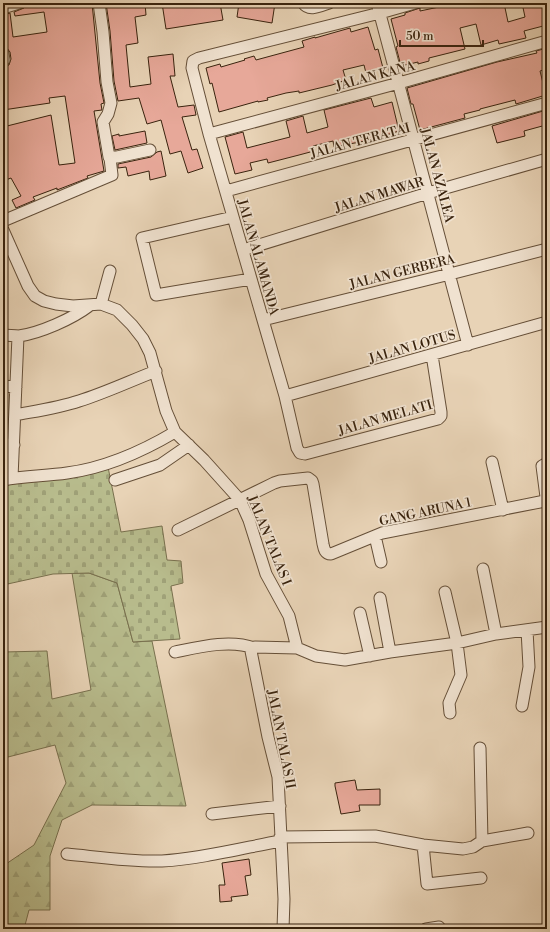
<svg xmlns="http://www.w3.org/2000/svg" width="550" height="932" font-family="'Libre Bodoni',serif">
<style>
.forest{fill:url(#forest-firs);stroke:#78704e}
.cemetery{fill:url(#cemetery-stones);stroke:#78704e}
.building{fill:#e7a899;stroke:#39230e}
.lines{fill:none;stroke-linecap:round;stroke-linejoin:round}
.minor-casing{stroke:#654f38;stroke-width:13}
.minor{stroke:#f0e2d0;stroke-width:11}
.labels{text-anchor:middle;stroke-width:3.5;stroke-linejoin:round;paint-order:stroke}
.street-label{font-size:13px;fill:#39230e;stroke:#f0e2d0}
</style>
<defs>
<pattern id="forest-firs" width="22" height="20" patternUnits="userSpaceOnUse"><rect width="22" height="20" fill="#b8bc8d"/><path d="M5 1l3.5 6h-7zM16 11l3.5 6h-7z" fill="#9fa178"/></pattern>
<pattern id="cemetery-stones" width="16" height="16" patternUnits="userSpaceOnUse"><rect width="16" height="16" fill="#b8bc8d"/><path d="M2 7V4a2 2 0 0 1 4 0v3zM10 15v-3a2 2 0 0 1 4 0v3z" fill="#9fa178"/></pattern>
</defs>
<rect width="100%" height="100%" fill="#e8d3b6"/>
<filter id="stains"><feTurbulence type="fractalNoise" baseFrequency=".005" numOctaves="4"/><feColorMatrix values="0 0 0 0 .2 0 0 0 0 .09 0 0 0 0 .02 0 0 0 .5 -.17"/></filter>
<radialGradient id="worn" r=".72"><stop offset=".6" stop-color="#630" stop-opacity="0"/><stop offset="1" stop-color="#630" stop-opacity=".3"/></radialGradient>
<path class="forest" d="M72,573H89L117,583L133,642L152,641L186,806L92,805L62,820L50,856V910H29L24,929H7L3,866L34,845L66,783L55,745L8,757L3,756V652L47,651L52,699L91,690Z"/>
<path class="cemetery" d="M108,467L121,532L162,526L167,560L181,561L183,583L171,586L180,639L133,642L117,583L89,573L53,574L3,585V483Z"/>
<path class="building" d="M32,3H92L100,83L104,103L101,104L102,110L94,111L104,171L87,176L88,178L57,190V188L33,197L35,200L16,208L12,200L21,196L11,178L3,181V127L51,115L59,165L75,163L65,96L49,98L50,103L3,110V67L9,65L11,59L10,52L6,47L3,28V15L10,13L13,37L47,32L44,12L15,16L14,12L24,8L26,4Z
M106,3H145L146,15L135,17L138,43L126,45L130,87L151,84L148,57L173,54L175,76H170L178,107L194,105L196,115L182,117L192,150L197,149L203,168L188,173L181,151L170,154L161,120L147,124L139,98L118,101L114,81L110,31Z
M162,3H220L223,20L166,29Z
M239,3H275L272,23L237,17Z
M458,3H504L508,22L525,17L522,3H543L547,18V25L524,31L526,38L499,44L498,40L481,45L476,24L460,28L465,49L429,58V61L418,64V62L401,66L396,47L398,46L391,19L405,15V13L420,8V11Z
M368,27L375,50L378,49L383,68L366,73L364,65L343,70L346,80L332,85L299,93V91L286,93L267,98L268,100L258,102V101L219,112L212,83L210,84L206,68L220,64L221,67L245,60L244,59L254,56L256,60L304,47L302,41L315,37V38L350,28L351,32Z
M547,48V69L540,71L546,95L516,104L515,100L480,109V110L464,114L465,118L420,130L413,104H411L407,88L497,62L537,53L536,51Z
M371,98L374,107L392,102L399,131L370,140L334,147L333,141L313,146L314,151L299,155L268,163L267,159L250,163L252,170L235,174L225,137L243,132L247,148L290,137L286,121L303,116L307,133L328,127L324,110Z
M543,111L546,125L524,131L525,136L497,143L492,126Z
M145,131L147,143L115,150L112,136L119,134V136Z
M161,151L166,176L150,180L149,171L128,176L126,167L118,168V164L151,157L157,152Z
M355,780L357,790L380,789V805H359L360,811L341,814L335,786V783Z
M249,859L251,875L245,876L248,895L231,897L232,901L220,902L219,885H225L222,863Z"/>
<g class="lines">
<g class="minor-casing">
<path id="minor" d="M99,3L103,32L107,82L111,103L108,114L103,122L109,157H117L150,150
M303,3C309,12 320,6 329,3
M377,3L468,345
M415,3L380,13L199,58L193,61L192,68L209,134L285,396L297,448L300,453L305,454L438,419L441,416V412L432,355
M3,8L19,3
M3,53L4,60
M209,134L399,83L547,41
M226,191L547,103
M233,217L142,238L156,295L251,279
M3,221L112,175L110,158
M3,230L28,286L35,296L44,301L56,304L73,306L101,304L117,310L132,325L143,339L150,353L166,411L175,432L204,460L240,500L249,520L266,574L289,616L297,648L316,656L345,660L390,652L457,643L496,634L547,627
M243,250L428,193L547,159
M101,304L110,271
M263,320L450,274L547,249
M3,335C8,335 14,336 19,336C40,333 72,319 89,306
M3,386L16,387
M285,396L547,322
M15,415C36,411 58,408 79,401C105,393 130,381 156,371
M3,444L14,445
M492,462L503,510
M12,478L18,336
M3,480C24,476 46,476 67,473C105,468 143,451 175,432
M115,480L160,465L189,445
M178,530L274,483L280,481L308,478L312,481L313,484L323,544C324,549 325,554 331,554L382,533L545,501L546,497L542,466L547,463
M375,536L381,562
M483,569L496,634
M445,592L457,643L461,675L449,703L450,713
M380,598L390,652
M360,613L370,656
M175,652C199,647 230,639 254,648
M522,706L529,667L527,630
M480,748L482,841
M212,814L280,806
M280,837L375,836L423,845L463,849L473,847L482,841L528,833
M423,845L427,884L481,878
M67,854C98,857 130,862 162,861C200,859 243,848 280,841
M283,929L284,899L278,777L268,737L251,651V650L255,647L297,648
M426,929L439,927"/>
</g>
<use href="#minor" class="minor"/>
</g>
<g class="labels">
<g class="street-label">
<text transform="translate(375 75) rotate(-15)" y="5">JALAN KANA</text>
<text transform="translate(360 140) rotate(-15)" y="5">JALAN TERATAI</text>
<text transform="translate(438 175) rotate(75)" y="5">JALAN AZALEA</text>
<text transform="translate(379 194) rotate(-17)" y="5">JALAN MAWAR</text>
<text transform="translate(259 257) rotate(74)" y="5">JALAN ALAMANDA</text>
<text transform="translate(402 271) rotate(-14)" y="5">JALAN GERBERA</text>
<text transform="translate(412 346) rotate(-16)" y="5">JALAN LOTUS</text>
<text transform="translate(385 417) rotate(-16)" y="5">JALAN MELATI</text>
<text transform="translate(425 511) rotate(-12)" y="5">GANG ARUNA 1</text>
<text transform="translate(270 540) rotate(68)" y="5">JALAN TALAS I</text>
<text transform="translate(282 739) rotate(79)" y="5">JALAN TALAS II</text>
</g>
</g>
<rect width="550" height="932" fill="none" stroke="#e8d3b6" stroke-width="16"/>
<rect x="4" y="4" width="542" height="924" fill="none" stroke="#39230e" stroke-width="2"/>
<rect x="8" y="8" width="534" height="916" fill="none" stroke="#39230e"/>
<path d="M400 40v6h83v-6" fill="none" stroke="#39230e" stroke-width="2"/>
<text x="406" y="40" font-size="12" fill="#39230e" stroke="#f0e2d0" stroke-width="3" paint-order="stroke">50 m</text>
<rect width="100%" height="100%" filter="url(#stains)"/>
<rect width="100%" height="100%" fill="url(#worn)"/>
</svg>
